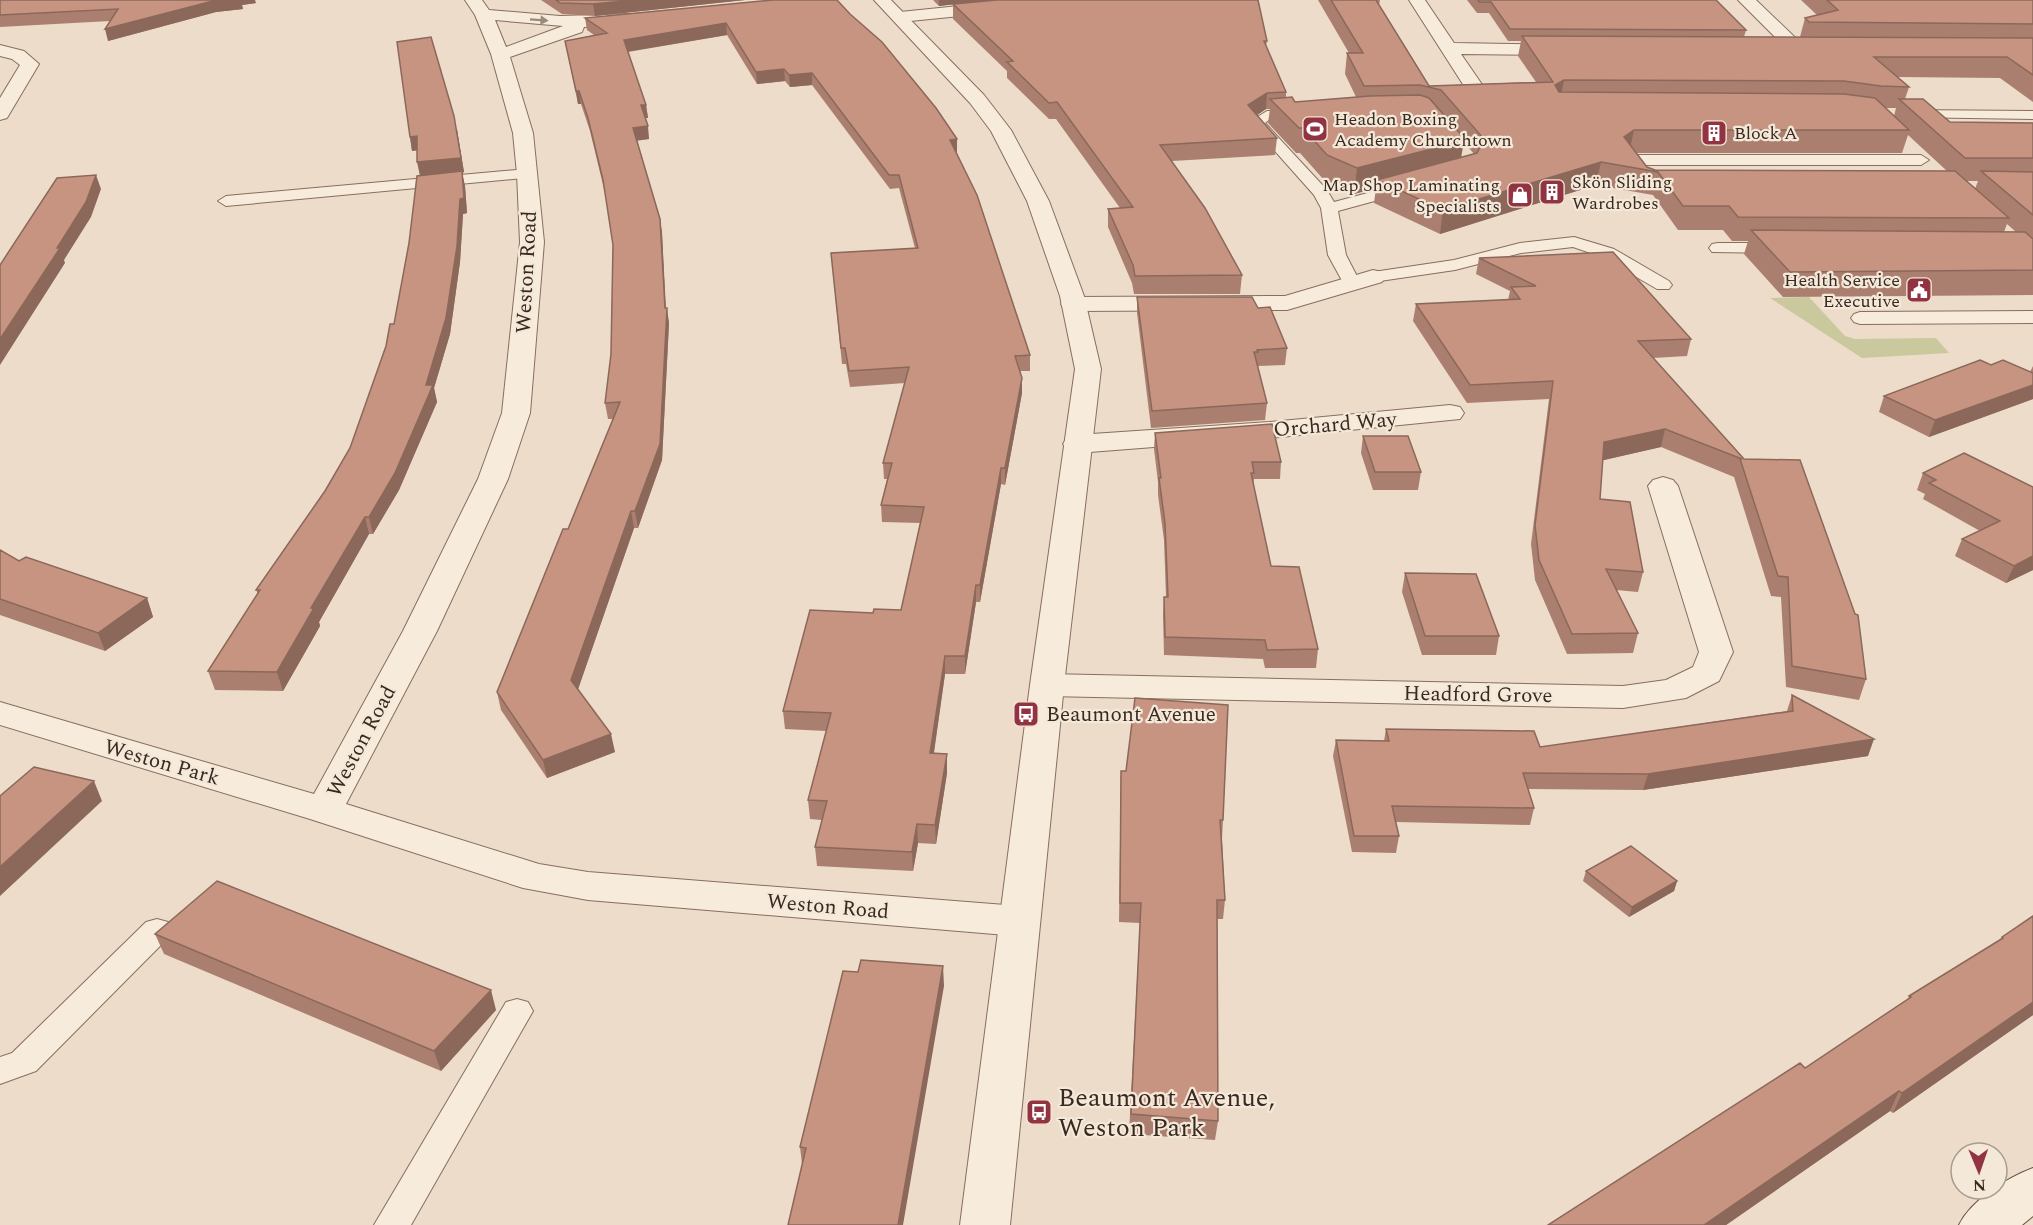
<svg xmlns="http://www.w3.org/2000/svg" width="2033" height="1225" font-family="Spectral,serif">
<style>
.green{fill:#cac89d}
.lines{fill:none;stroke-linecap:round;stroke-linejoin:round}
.service-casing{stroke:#876e5f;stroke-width:2}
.minor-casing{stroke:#876e5f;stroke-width:2}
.tertiary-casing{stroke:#876e5f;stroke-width:2}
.secondary-casing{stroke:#694f42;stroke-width:2}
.service{fill:#f7ebdc;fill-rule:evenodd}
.minor{fill:#f7ebdc;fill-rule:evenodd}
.tertiary{fill:#f7ebdc;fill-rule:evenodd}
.secondary{fill:#f7ebdc;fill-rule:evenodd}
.wall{fill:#ab7f6f;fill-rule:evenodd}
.shaded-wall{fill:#8b685a}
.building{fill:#c79481;stroke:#8b685a;stroke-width:1.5}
.oneway{fill:#988a7e}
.labels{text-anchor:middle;stroke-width:4.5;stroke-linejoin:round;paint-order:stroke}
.far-poi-label{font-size:18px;fill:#392921;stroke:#f4e8d8;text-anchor:start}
.street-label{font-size:21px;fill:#392921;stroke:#f4e8d8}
.poi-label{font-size:21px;fill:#392921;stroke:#f4e8d8;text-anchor:start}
.near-poi-label{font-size:26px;fill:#392921;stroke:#f4e8d8;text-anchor:start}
</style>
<rect width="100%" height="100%" fill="#ecdcc9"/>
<path class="green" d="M1809,297L1845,336L1855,339L1936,338L1949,353L1862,358L1770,298Z"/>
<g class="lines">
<g class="service-casing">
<path id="service" d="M1301,110L1308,114L1306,117L1270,119L1265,123L1327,190L1334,202L1405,183L1413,188L1411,191L1338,211L1346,255L1361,284L1358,288H1346L1328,255L1321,208L1314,195L1249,122L1267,111Z
M1909,110L2033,111V119L1904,117L1902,114L1904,111Z
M1629,155H1921L1929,160L1921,165H1641L1650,176L1642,181L1636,179L1621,160Z
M528,169L534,171L536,174L534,177L226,206L218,201L226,196Z
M1574,237L1614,249L1669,281L1672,285L1669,289H1657L1602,257L1573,247L1521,253L1455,270L1373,282L1367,281L1364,277L1367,273L1373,272L1454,260L1520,243Z
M1718,243H1779L1785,244L1788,248L1785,252L1779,253L1712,252L1709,248L1712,244Z
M2033,311V323L1860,324L1854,322L1851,318L1854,314L1860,312Z
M157,919L168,922L172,930L168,938L36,1071L0,1084V1057L12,1053L146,922Z
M517,999L528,1002L533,1011L411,1225H374L506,1002Z"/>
</g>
<g class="minor-casing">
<path id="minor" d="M465,0H482L489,10L560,16L631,14L637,15L640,19L637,23L631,24L584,27L582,32L510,57L533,133L544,242L530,413L508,479L437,631L346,804L539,864L588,872L1019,906L1034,910L1040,921L1034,932L1019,936L588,900L523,888L310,819L0,725V702L314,794L403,631L478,479L502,413L520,242L517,174L513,133L491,54L475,15ZM495,20L563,26L506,47Z
M1018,0H1077L1075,4L1069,5L900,22L894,21L891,17L894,13L900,12Z
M1409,0H1425L1454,43L1563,45L1569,46L1572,50L1569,54L1563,55L1461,54L1490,96L1487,100H1473Z
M1738,0H1756L1805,47L1808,51L1805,55H1793Z
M0,45L24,51L39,64L7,118L0,120V98L20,65L12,59L0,56Z
M1373,270L1382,272L1385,277L1382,282L1287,310L1073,311L1064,309L1061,304L1064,299L1073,297L1285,296Z
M1450,405L1460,407L1464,413L1460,419L1269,438L1077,453L1067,450L1063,444L1067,438L1077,435L1269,422Z
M1663,477L1673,480L1678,486L1733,652L1719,681L1686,698L1623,708L1047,696L1035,693L1030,685L1035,677L1047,674L1623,686L1666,680L1693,667L1699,652L1648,486L1653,480Z"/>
</g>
<g class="tertiary-casing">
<path id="tertiary" d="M874,0H891L984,95L1011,130L1049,201L1084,296L1101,369L1064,685L1010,1225H960L1030,685L1075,369L1060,296L1027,201L991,131L970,103Z"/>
</g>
<g class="secondary-casing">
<path id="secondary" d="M2033,1168V1216L2022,1225H1959C1971,1200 2007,1178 2033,1168Z"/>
</g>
<use href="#service" class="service"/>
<use href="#minor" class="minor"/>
<use href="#tertiary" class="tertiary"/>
<use href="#secondary" class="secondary"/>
</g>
<path class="wall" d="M0,0L256,3L242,5L243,9L216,12L108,41L110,21L0,27Z
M541,0H745L595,16L562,14Z
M773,0L957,152H956L1030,355V371H1020L1022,393L1005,485L1001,484L980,602H976L965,674H945L934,753L947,754V773L936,844L918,843L913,871L817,866L815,847L822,820L810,819L808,800L826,731L785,729L783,711L873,613L901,610L920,523L882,522L881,505L887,479H884L883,463L905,383L850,387L846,364H842L831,253L915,248L899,188L890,189L812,85L790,87L785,81L757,84L727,35L628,52L646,105L648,118H645L649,139L637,140L660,219L662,233L666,308L669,323L662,460L638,528H634L578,689L615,752L547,778L501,710L497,692L568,529L613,419H608L605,403L611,354L613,246L605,193L590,131L581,104H578L565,41L594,35L587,30L585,18Z
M933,0H996L1267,41L1266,46L1286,92V97L1295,102L1356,97L1345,74L1347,53H1349L1318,0H1380L1379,5L1429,86L1536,82L1518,56L1521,41H1508L1489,13H1477L1467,0H1716L1746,30L1744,37H1800L1805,18L1817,15L1801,0H2033V102L2000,78L1898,77L1909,87L1905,99L1950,122L2033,123V295L1783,297L1744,254L1748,241H1732L1723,230H1678L1653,195L1596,185L1440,234L1374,203L1376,188L1354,194L1324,180L1300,153H1296L1268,123L1270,109H1266L1257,115L1277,138L1275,155L1172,161L1242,275L1240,294H1134L1132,283L1108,227V209L1120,208L1056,119H1049L1007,78V71L953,19V4L939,6ZM1885,108H1896L1894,116ZM1908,135L1947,171L1655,170L1647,167L1636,153H1902ZM1464,142L1474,154L1461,158ZM1966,181H1978L1975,189ZM2007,224L2016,232H2004Z
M457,130L464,172L462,173L465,186L467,213L463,214L460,262L450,334L434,388L437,402L399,490L373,534H369L319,622L320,626L283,691L215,690L208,671L258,594L256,590L325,491L350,448L394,324L409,243L420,175L417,150L412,151L410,137Z
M1479,258L1691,339L1687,356L1653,358L1744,459L1866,679L1859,700L1786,687L1781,597L1771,596L1734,477L1661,447L1603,460L1600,499L1643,572L1638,592L1616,590L1638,633L1633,653L1567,654L1535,580L1531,544L1549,399L1467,403L1413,321L1416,304L1508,300L1510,291L1476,274Z
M1137,297L1258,308L1287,348L1285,365L1258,366L1267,403L1265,420L1151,428L1137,313Z
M1991,365L2030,372L2033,366V399L1929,437L1879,412L1884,396Z
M1155,433L1281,462L1280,479H1254L1253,485L1271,566L1318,649L1316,668H1265L1263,659L1164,655L1163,615L1164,597H1166L1164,540L1158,495V482L1154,449Z
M1363,436L1421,472L1418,490H1373L1361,453Z
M1964,453L2033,570L2006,583L1955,556L1962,539L1980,531L1923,499L1925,494L1917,490L1923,473Z
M0,550L19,561L147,598L153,617L105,651L0,615Z
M1405,573L1499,636L1496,655H1422L1402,592Z
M1792,695L1868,756L1643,790L1528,789L1534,808L1530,825L1396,822L1399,836L1396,853L1352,852L1333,756L1336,740L1384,741L1386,729L1540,747L1787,711Z
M1121,771L1223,820L1222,838L1225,900L1223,919H1217L1218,1121L1215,1140L1129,1134L1140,923L1119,922Z
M1586,871L1677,881L1674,891L1629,917L1583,881Z
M2033,916V1015L1893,1113L1890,1111L1726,1225H1548L1805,1068L1908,1000L1909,996L2000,940L2002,937Z
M155,934L496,1010L441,1071L164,954Z
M944,986L802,1164L800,1147Z"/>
<path class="shaded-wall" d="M222,0H255L256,3L242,5L243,9L216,12L108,41L105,29L213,1Z
M635,0H745L595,16L593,4Z
M939,0H996L939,6Z
M726,23L727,35L625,52L624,40Z
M784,69L785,81L757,84L756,72Z
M812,73V85L790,87L789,75Z
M1564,80L1560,102L1555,85Z
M576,91H579L581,104H578Z
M1267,93L1266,109L1247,122L1248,105Z
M641,105H646L648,118H643Z
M648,126L649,139L635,141L633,128Z
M457,130L464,172L462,173L465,186L467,213L463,214L460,262L450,334L434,388L437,402L399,490L373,534L369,517L426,385L420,176L417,162Z
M1634,130L1629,153L1624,137Z
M417,136L420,150L412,151L410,137Z
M1464,138L1460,163L1377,180L1376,188L1354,194L1357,168Z
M957,139V152L950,153V140Z
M1601,162L1596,185L1440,234L1443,210Z
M96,175L101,189L91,217L64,260L65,263L0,365V339L57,248Z
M660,219L662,233L666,318L667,308L669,323L662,460L638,528L635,511L665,308Z
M1022,378V393L1005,485V468Z
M2033,385V399L1929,437L1935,420Z
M1665,429L1661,447L1600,461L1604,442Z
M1001,468V484L980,602V585Z
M631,511L634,528L575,698L571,680Z
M365,517L369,534L319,622L320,626L283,691L277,672L311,608Z
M2033,556V570L2006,583L2014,566Z
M976,585V602L965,674V656Z
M147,598L153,617L105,651L98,633Z
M945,656V674L931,772L930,753Z
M611,734L615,752L547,778L543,760Z
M1874,739L1868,756L1643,790L1648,774Z
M947,754V773L936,844L935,825Z
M94,781L102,801L0,896V867Z
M917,824L918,843L913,871L912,852Z
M1677,881L1674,891L1629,917L1632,907Z
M943,966L944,986L903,1225H898Z
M491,990L496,1010L441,1071L434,1051Z
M2033,1002V1015L1893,1113L1902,1093Z
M1899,1091L1890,1111L1726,1225H1704Z"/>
<path class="building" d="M0,0H222L213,1L105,29L118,9L0,15Z
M556,0H635L593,4L560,3Z
M773,0H837L850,14L882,42L936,108L957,139L950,140L977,195L1030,355L1015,356L1022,378L1005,468H1001L980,585H976L965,656H945L930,753L947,754L935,825L917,824L912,852L815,847L827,801L808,800L831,713L783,711L810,610L873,613L874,609L901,610L924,507L881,505L892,463H883L909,367L849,371L845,348H841L831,253L918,248L899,175H889L812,73L789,75L784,69L756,72L726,23L624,40L646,105H641L648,126L633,128L660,219L665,308H667L660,444L635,511H631L571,680L611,734L543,760L497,692L563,529H568L620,402L605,403L611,354L613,245L603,180L588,118L579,91H576L565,41L607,33L585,18Z
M997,0H1258L1267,41H1264L1286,92L1267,93L1248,105L1277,138L1160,145L1205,208L1242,275L1135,276L1133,265L1108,209L1133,207L1057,102L1049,103L1007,62L1013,61L953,4Z
M1331,0H1376L1429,86L1553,82L1522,36L2033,38V75L2007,57H1874L1909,87L1881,86L1844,81L1564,80L1555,85L1559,92L1844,94L1875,98L1909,130H1634L1624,137L1647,167L1655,170L1955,171L2009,218L1738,217L1729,206H1683L1658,172L1601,162L1443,210L1377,180L1477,153L1484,139L1441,90L1420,85L1364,86L1347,53H1363Z
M1478,0H1716L1746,30L1510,29L1491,2H1479Z
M1827,0H2033V24L1809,22L1805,18L1838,10Z
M431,37L454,116L461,158L417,162V136L410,137L397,42Z
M1420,95L1429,98L1464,138L1463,141L1357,168L1327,155L1303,128H1299L1270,99L1292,97L1295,102L1370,96Z
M1899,99H1923L1950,122L2033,123V158H1965Z
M462,171L464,198L460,199L457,246L446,318L426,385H433L395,473L369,517H365L311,608H314L277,672L208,671L260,590H256L325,491L350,448L386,346L390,324H394L409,243L417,176Z
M1981,171L2033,172V215Z
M96,175L86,202L57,248H60L0,339V265L57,178Z
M1751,230L2025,232L2033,239V270L1790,272Z
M1613,252L1691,339L1638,341L1744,459L1800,460L1855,614L1858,615L1866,679L1792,666L1788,577L1778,576L1740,459H1742L1665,429L1604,442L1600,499L1630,502L1643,572L1606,569L1638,633L1572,634L1539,560L1535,525L1553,381L1470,385L1416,304L1520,299L1511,287L1536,286L1479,258Z
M1137,297H1252L1258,308L1270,307L1287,348L1257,350L1258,352H1254L1267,403L1152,411Z
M1980,360L1991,365L2003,360L2033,373V385L1935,420L1884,396Z
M1272,424L1281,462H1252L1254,473H1251L1271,566L1299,567L1318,649L1267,650L1265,640L1165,637L1164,597H1168L1165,523L1159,478H1161L1155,433Z
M1363,436H1408L1421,472H1375Z
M1964,453L2033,487V556L2014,566L1962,539L2000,521L1929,483L1936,480L1923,473Z
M0,550L19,561L26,557L147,598L98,633L0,599Z
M1405,573L1476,574L1499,636H1425Z
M1792,695L1874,739L1648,774L1523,773L1534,808L1392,806L1399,836H1354L1336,740L1389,741L1386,729L1534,731L1540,747L1793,711Z
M1135,698L1228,705L1223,820H1220L1225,900H1217L1218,1121L1131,1114L1141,903H1120L1121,771H1126Z
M34,767L94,781L0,867V796Z
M1631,846L1677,881L1632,907L1586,871Z
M217,881L491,990L434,1051L155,934Z
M2033,916V1002L1902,1093L1899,1091L1704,1225H1548L1800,1063L1805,1068L1911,997L1909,996L2003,938L2002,937Z
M861,960L943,966L898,1225H788L806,1148L800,1147L843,971L858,972Z"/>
<defs><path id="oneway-solid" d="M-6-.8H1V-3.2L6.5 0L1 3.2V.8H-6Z" transform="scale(1.5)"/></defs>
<use class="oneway" href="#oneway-solid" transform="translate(539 20) rotate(4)"/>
<defs>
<g id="stadium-square" transform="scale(1.35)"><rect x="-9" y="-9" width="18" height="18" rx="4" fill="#923342" stroke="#f4e8d8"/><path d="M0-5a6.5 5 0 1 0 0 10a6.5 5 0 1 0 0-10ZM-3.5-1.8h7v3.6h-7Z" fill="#fff"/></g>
<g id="building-square" transform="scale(1.35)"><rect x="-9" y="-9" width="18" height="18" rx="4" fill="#923342" stroke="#f4e8d8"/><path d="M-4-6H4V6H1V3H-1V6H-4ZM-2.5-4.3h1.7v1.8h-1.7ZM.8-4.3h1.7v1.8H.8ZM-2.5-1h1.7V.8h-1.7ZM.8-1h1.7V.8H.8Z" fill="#fff"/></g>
<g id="shop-square" transform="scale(1.35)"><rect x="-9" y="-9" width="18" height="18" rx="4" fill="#923342" stroke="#f4e8d8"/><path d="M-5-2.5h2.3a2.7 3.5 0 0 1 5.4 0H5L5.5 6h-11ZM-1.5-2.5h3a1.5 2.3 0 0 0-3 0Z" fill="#fff"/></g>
<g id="civic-square" transform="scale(1.35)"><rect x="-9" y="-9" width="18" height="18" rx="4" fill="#923342" stroke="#f4e8d8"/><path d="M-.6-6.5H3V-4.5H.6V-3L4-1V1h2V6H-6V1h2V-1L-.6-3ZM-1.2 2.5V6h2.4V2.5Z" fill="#fff"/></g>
<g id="bus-square" transform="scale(1.35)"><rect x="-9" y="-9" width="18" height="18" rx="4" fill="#923342" stroke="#f4e8d8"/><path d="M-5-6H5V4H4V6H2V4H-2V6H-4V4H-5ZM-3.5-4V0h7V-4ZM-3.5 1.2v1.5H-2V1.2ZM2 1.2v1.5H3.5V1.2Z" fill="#fff"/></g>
</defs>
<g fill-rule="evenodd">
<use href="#stadium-square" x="1315" y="129"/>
<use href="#building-square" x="1714" y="133"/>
<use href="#building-square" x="1552" y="192"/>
<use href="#shop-square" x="1520" y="195"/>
<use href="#civic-square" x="1919" y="290"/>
<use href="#bus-square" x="1026" y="714"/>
<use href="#bus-square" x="1039" y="1112"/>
</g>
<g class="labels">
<g class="far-poi-label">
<text x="1334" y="125">Headon Boxing<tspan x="1334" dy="21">Academy Churchtown</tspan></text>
<text x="1734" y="139">Block A</text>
<text x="1572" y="188">Skön Sliding<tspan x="1572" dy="21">Wardrobes</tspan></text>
<text x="1500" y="191" text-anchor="end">Map Shop Laminating<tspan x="1500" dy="21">Specialists</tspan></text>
<text x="1900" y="286" text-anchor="end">Health Service<tspan x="1900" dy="21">Executive</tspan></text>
</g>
<g class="street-label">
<text transform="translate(526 272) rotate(-87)" y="7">Weston Road</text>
<text transform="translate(1335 424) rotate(-5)" y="7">Orchard Way</text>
<text transform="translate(1478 694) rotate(1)" y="7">Headford Grove</text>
<text transform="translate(361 741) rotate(-62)" y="7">Weston Road</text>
<text transform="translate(162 762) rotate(16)" y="7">Weston Park</text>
<text transform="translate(828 906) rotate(5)" y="7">Weston Road</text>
</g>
<g class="poi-label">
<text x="1046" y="721">Beaumont Avenue</text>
</g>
<g class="near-poi-label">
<text x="1058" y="1106">Beaumont Avenue,<tspan x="1058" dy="30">Weston Park</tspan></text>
</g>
</g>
<g transform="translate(1979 1171) rotate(178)"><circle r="28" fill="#f4e8d8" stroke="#a99c8f" stroke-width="1.5"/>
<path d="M0-4.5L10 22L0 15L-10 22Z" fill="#923342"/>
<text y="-9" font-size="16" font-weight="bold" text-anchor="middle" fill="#392921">N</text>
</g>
</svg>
